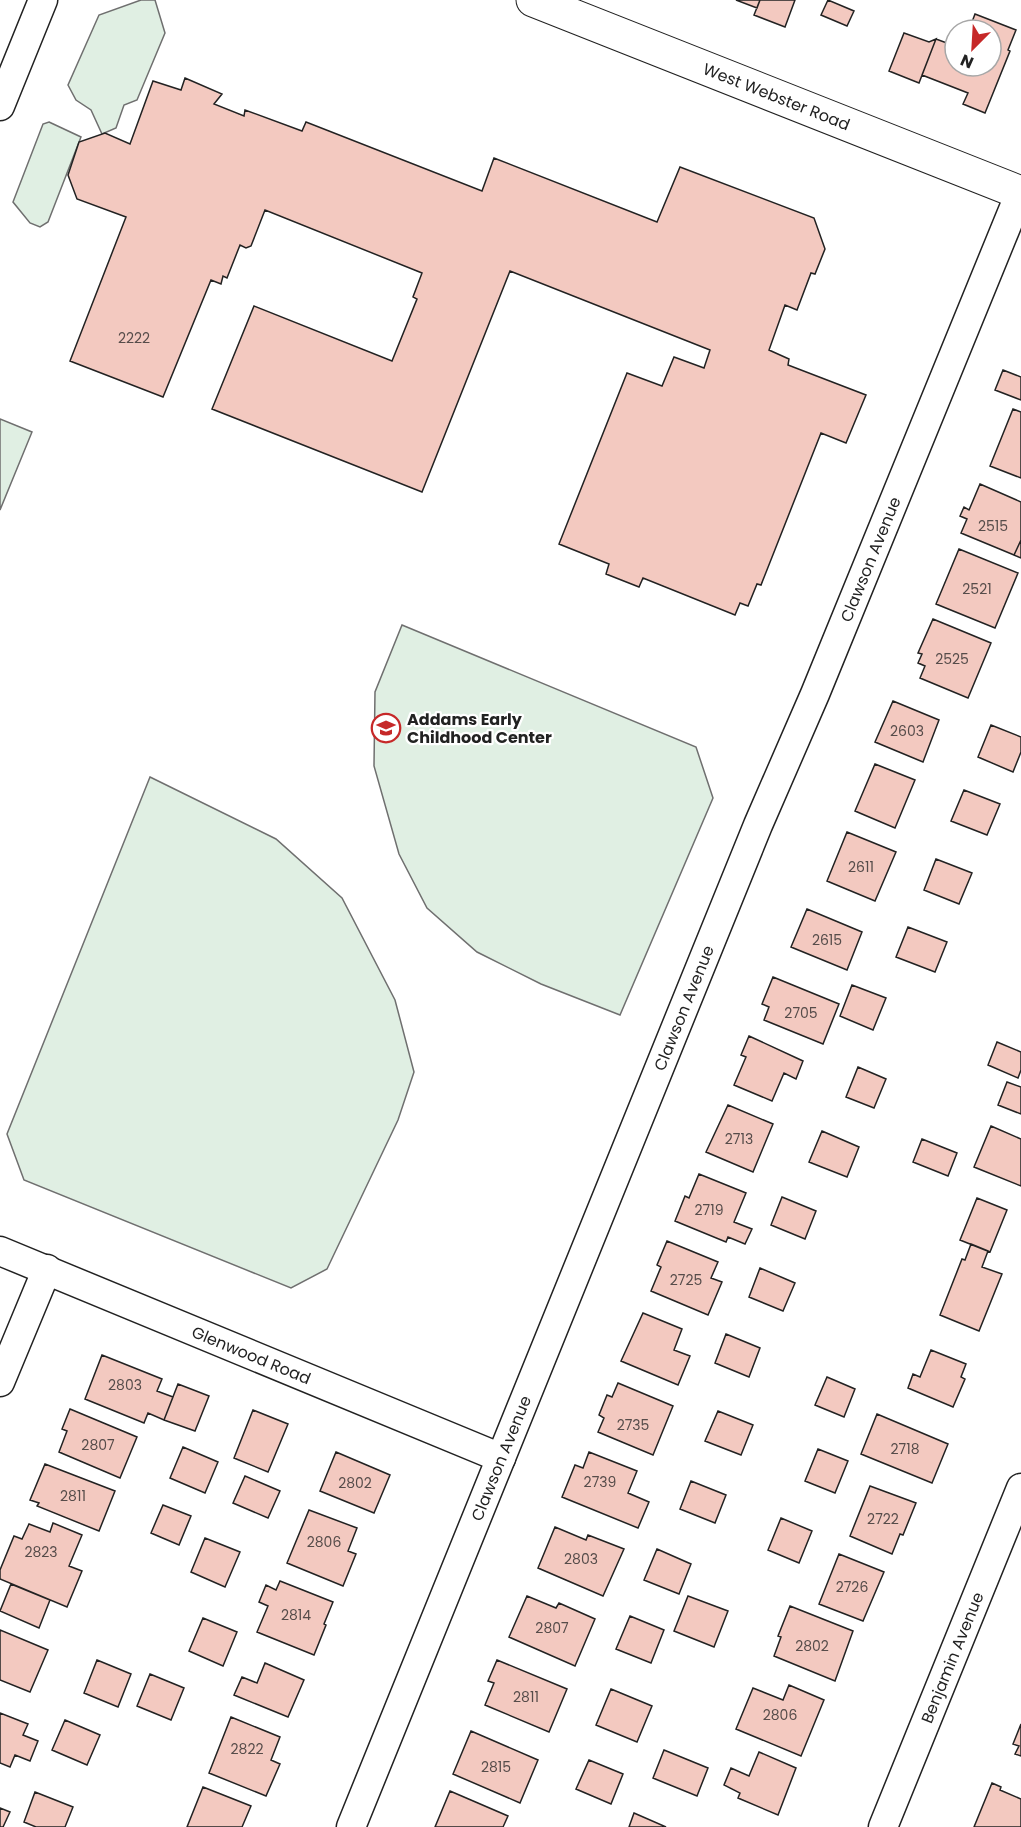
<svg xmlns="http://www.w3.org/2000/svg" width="1021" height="1827" font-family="Poppins,sans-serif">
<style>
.green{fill:#e0efe3;stroke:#6f6f6f;stroke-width:1.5}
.building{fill:#f3c9c0;stroke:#222;stroke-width:1.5}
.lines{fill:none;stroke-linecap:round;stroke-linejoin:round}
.minor-casing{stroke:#222;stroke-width:31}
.tertiary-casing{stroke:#222;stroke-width:35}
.minor{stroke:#fff;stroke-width:28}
.tertiary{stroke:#fff;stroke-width:33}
.labels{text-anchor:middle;stroke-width:4.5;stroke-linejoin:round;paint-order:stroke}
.number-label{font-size:14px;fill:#564c4a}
.street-label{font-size:16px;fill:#222;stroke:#fff}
.poi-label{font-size:16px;font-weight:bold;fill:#222;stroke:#fff;text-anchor:start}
</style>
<rect width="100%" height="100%" fill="#fff"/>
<path class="green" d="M141,0H155L165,33L137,100L124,105L116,128L102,134L91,110L76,100L68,85L99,15Z
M49,122L81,137L48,222L40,227L30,223L13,202L43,124Z
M0,419L32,432L0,510Z
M402,625L696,747L713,798L620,1015L541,984L477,952L427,908L399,854L374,766L375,692Z
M150,777L276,839L342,898L395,1000L414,1072L398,1120L327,1269L291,1288L24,1180L7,1134Z"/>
<path class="building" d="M736,0H760L757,8Z
M760,0H795L785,27L754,15Z
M828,0L854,11L847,26L821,15Z
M975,14L1016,30L1008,50L1010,51L985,113L963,104L968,93L922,75L936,39L955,46V66H991V30H969Z
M904,33L929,42L936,39L919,83L889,71Z
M185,78L222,94L214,104L244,116L245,110L302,131L306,122L482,191L494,158L657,222L680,167L814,218L825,249L815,274L811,273L797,310L785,305L769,350L789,359L788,365L866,395L846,443L821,433L761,585L757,584L748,606L740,603L735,615L643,578L639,587L606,574L609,564L559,544L627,373L662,386L674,357L704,368L710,350L510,271L422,492L212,409L254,306L392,361L417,299L413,297L422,273L265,210L251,246L246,248L240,245L227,278L223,276L221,284L211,280L163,397L70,361L126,217L77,199L68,175L79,142L105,133L130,144L153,81L181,90Z
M1003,370L1021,377V400L995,390Z
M1013,409L1021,412V478L990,466Z
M980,484L1021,502V540L1014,555L961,533L967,519L960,516L964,507L969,510Z
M1021,540V558L1014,555Z
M959,549L1018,573L995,628L936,604Z
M933,619L991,643L968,698L920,678L925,666L918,663L922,654L918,653Z
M893,701L939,720L923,762L875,742Z
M991,725L1021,737V752L1013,772L978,757Z
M875,764L915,780L895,828L855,811Z
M964,790L1000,804L987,835L951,821Z
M847,832L896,852L875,901L827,881Z
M936,859L972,873L959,904L924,890Z
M807,909L862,932L847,970L791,947Z
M908,927L947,942L935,972L896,957Z
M773,977L839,1004L823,1044L764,1020L769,1007L762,1004Z
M852,985L886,998L873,1030L840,1016Z
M749,1036L803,1061L796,1079L784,1073L772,1101L734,1085L746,1057L741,1055Z
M997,1042L1021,1052V1070L1018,1078L988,1065Z
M858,1067L886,1079L874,1108L846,1097Z
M1007,1082L1021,1087V1114L998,1105Z
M728,1105L773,1124L753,1172L706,1152Z
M991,1126L1021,1139V1186L974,1167Z
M822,1131L859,1147L847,1177L809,1162Z
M922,1139L957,1153L948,1176L913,1162Z
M699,1174L746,1193L734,1222L752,1229L745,1244L728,1237L726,1242L675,1221L685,1196L689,1198Z
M782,1197L816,1211L805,1239L771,1225Z
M977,1198L1007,1210L990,1252L960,1240Z
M667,1241L718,1262L711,1278L722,1282L708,1315L651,1291L661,1267L657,1265Z
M971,1244L988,1251L982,1267L1002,1274L979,1331L940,1315L962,1259L965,1260Z
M760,1268L795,1283L783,1311L749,1297Z
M643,1313L682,1329L674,1350L690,1356L678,1385L621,1361Z
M726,1334L760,1348L749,1377L715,1363Z
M931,1350L966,1364L961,1377L965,1379L953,1407L908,1388L913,1374L920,1377Z
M102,1355L162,1379L157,1391L173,1397L164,1420L148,1413L144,1423L85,1399Z
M827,1377L855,1389L844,1417L815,1405Z
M618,1383L673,1406L653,1455L598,1432L604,1418L599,1415L607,1395L612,1397Z
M178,1384L209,1396L195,1431L164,1420Z
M70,1409L137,1437L120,1478L59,1452L67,1431L62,1429Z
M253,1410L288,1424L268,1472L234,1458Z
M718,1411L753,1425L741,1455L705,1441Z
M877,1414L948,1444L932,1483L861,1454Z
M183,1447L218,1462L205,1493L170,1478Z
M818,1449L848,1461L835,1493L805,1481Z
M336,1452L390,1475L374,1513L320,1491Z
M589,1452L637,1471L628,1493L649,1502L638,1528L562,1497L575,1465L583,1468Z
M45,1464L115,1491L99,1531L37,1506L39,1503L30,1500Z
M245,1476L280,1491L268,1518L233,1503Z
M691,1481L726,1495L715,1523L680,1509Z
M870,1486L916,1503L903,1535L900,1534L892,1554L850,1536Z
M163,1505L191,1516L179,1545L151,1533Z
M309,1510L357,1528L348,1551L356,1554L343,1586L287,1563Z
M781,1518L812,1531L799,1563L768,1550Z
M53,1523L82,1535L69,1566L82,1571L67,1607L0,1579V1570L14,1536L22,1539L29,1524L50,1532Z
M555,1527L586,1540L588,1535L624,1549L603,1596L538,1568Z
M205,1538L240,1552L225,1587L191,1572Z
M657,1549L691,1564L679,1594L644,1580Z
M839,1554L884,1572L863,1621L819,1604Z
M280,1581L333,1602L324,1624L326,1625L314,1655L257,1632L268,1606L259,1602L266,1585L276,1590Z
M11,1584L50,1600L39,1628L0,1611Z
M527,1596L556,1608L559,1603L595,1619L575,1666L509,1637Z
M688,1596L728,1611L714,1647L674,1631Z
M790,1606L853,1631L835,1681L774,1656L781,1637L778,1636Z
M630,1616L664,1630L651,1663L616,1649Z
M203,1618L237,1632L223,1666L189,1651Z
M0,1630L48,1650L30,1692L0,1680Z
M97,1660L131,1674L118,1707L84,1693Z
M497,1660L567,1689L549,1732L485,1705L494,1683L488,1681Z
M265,1663L304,1680L288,1717L234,1695L242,1677L257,1683Z
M150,1674L184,1688L171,1720L137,1706Z
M789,1685L824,1700L801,1756L736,1729L753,1688L783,1700Z
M611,1689L652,1706L637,1742L596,1725Z
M0,1713L28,1724L23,1735L38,1741L30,1761L15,1755L10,1767L0,1763Z
M231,1717L280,1737L271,1760L280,1764L266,1796L209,1773Z
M65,1720L100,1735L87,1765L52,1750Z
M1021,1724V1756L1015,1754L1019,1746L1013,1744Z
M471,1731L538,1760L520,1803L453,1774Z
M664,1750L708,1768L697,1796L653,1778Z
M759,1752L796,1768L778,1815L738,1798L740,1793L724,1785L731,1768L749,1776Z
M589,1760L623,1774L611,1804L576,1789Z
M992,1783L1001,1787L1000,1790L1021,1799V1827H974Z
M203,1787L251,1806L242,1827H187Z
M450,1791L508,1816L503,1827H435Z
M35,1792L73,1807L65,1827H36L24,1822Z
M0,1808L10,1812L3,1827H0Z
M634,1813L666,1827H629Z"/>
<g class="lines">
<g class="minor-casing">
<g id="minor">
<path d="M0,106L43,0"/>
<path id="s1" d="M0,1251L501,1458"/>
<path d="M0,1382L47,1269"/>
<path id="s2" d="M351,1827L758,825L815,694L1020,193"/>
<path id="s3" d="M883,1827L1021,1488"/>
</g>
</g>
<g class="tertiary-casing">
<g id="tertiary">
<path id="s4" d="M533,0L1021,193"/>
</g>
</g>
<use href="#minor" class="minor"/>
<use href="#tertiary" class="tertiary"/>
</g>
<defs>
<g id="school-ring" transform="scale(1.5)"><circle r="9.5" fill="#fff" stroke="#c62828" stroke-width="1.5"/><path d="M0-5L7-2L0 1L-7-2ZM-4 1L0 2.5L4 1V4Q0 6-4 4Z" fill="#c62828"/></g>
</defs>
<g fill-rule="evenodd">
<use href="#school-ring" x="386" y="728"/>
</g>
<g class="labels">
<g class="number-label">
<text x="134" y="343">2222</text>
<text x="993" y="531">2515</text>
<text x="977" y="594">2521</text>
<text x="952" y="664">2525</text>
<text x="907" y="736">2603</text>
<text x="861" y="872">2611</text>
<text x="827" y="945">2615</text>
<text x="801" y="1018">2705</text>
<text x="739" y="1144">2713</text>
<text x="709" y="1215">2719</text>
<text x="686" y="1285">2725</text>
<text x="125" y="1390">2803</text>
<text x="633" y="1430">2735</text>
<text x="98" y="1450">2807</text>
<text x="905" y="1454">2718</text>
<text x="600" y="1487">2739</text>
<text x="355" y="1488">2802</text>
<text x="73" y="1501">2811</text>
<text x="883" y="1524">2722</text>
<text x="324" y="1547">2806</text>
<text x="41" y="1557">2823</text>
<text x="581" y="1564">2803</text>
<text x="852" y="1592">2726</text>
<text x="296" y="1620">2814</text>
<text x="552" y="1633">2807</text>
<text x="812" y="1651">2802</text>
<text x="526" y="1702">2811</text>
<text x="780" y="1720">2806</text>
<text x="247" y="1754">2822</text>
<text x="496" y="1772">2815</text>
</g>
<g class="street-label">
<text dy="6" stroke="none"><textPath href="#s4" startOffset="262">West Webster Road</textPath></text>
<text dy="6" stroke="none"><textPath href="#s2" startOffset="1370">Clawson Avenue</textPath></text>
<text dy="6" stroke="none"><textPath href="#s2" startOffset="884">Clawson Avenue</textPath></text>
<text dy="6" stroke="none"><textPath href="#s1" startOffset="272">Glenwood Road</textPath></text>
<text dy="6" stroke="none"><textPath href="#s2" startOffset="398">Clawson Avenue</textPath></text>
<text dy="6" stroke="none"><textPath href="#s3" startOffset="183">Benjamin Avenue</textPath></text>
</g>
<g class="poi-label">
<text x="407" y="725">Addams Early<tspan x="407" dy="18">Childhood Center</tspan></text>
</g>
</g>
<g transform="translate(973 48) rotate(204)"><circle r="28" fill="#ffffff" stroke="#a7a7a7" stroke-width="1.5"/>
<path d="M0-4.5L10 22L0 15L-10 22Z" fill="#c62828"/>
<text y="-9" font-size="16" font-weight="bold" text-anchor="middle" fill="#222222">N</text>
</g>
</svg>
